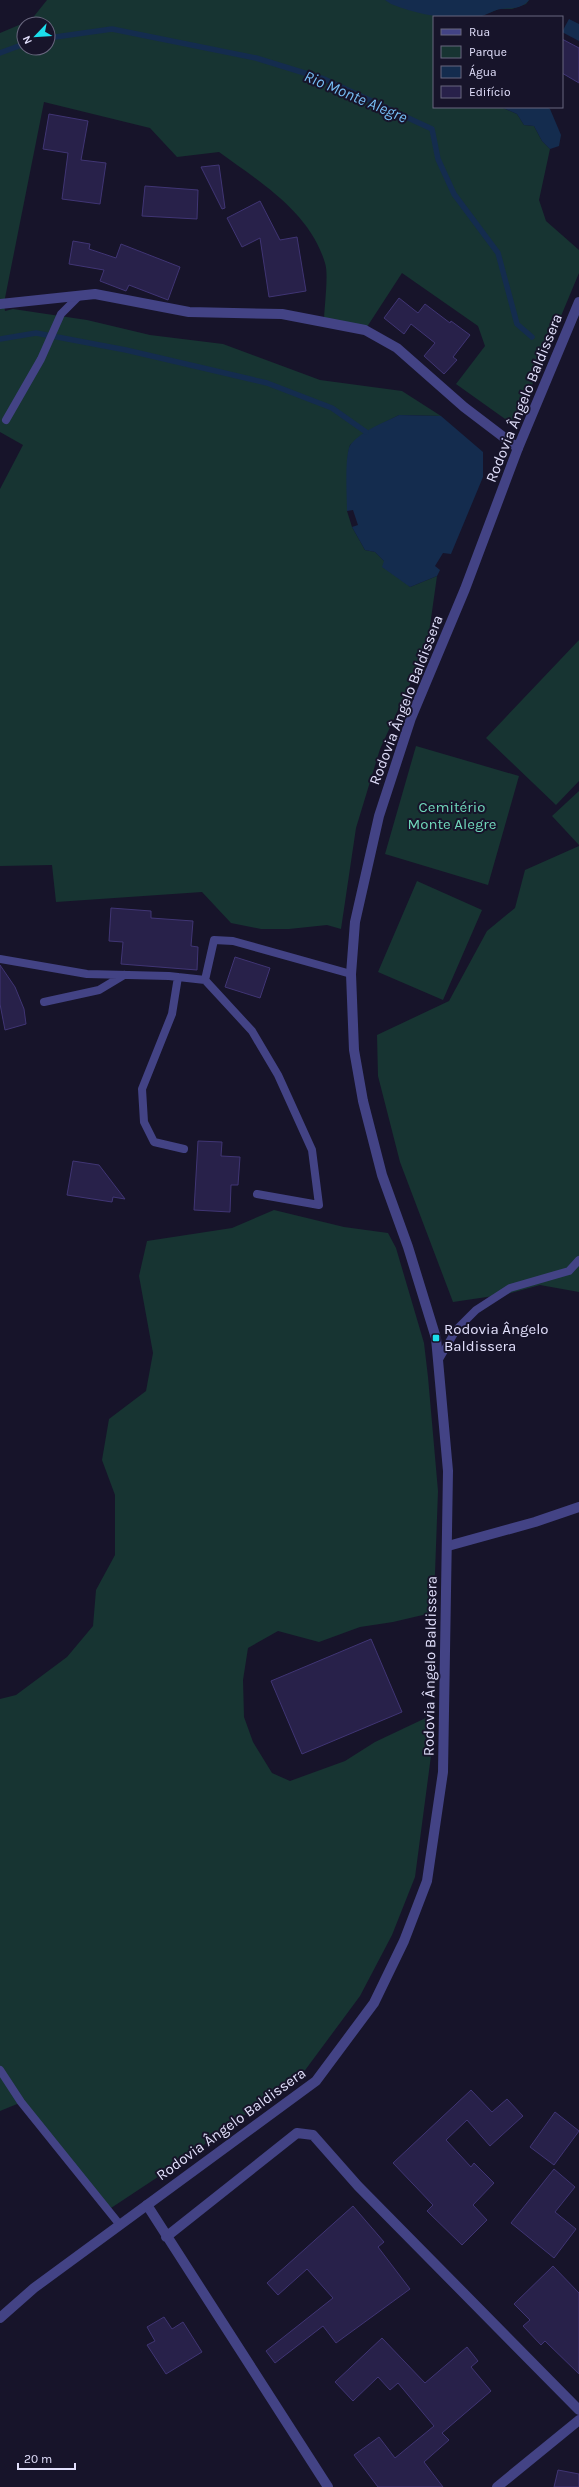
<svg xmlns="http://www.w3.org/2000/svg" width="579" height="2487" font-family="Karla,sans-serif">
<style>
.green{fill:#173432;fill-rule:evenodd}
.water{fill:#142c4e}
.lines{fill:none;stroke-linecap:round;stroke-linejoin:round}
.stream{stroke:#142c4e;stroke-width:5.5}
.building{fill:#28214a;stroke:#403574}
.service{stroke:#434385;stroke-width:8}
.minor{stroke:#434385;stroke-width:10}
.tertiary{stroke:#434385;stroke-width:10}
.poi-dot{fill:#1cdeec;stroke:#17142a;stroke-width:1.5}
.labels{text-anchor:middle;stroke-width:4;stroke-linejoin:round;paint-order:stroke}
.street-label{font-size:15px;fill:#e2e0fc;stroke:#17142a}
.park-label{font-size:15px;fill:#70d8bb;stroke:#17142a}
.poi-label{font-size:15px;fill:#e2e0fc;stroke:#17142a;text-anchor:start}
.water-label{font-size:16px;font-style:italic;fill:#76bdf4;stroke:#17142a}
</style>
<rect width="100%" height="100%" fill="#17142a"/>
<path class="green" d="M47,0H529L526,4L512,9H499L478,17H434V107H501L517,114L524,125L534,126L542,141L550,149L539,200L546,221L579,250V273L515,426L456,384L485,346L478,326L402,273L365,330L324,322C324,308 329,274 325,263C310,212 260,182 219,152L177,157L150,128L44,102L4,303L5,311L13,309L87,320L150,335L223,344L320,380L402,391L441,416L399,415L366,432L350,445L348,454L347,511L352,527L365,550L375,552L410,587L437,576L427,647L380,749L356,828L341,929L327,925L289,929H261L231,923L202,892L56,902L52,865L0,866V489L23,445L0,432V33L31,20ZM24,24H48V48H24Z
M579,640V781L556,805L486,738Z
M416,746L519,776L488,885L385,854Z
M579,791V845L552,816Z
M579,846V1292L540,1285L507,1294L453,1302L400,1162L378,1076L377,1035L449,1001L487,931L515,908L525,870Z
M417,881L482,910L443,1000L378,972Z
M274,1210L344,1227L388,1233L396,1248L424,1343L428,1377L438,1491L434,1601L427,1614L393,1622L360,1627L319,1642L278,1631L248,1648L243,1680L244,1717L253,1742L272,1773L290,1781L345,1761L375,1742L432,1715L434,1733L415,1877L392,1935L360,1996L303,2073L176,2165L108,2210L22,2102L0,2111V1699L16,1695L67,1657L93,1626L96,1590L115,1555V1495L102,1460L109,1419L146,1391L153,1353L139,1276L147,1241L232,1228Z"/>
<path class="water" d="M385,0H529C522,9 511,8 501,9C493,10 486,16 477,17C445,20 420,15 391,4Z
M569,19L579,24V41L562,32Z
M501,107H547L550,109L561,135L559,146L550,149L542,141L534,126L524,125L517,114Z
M399,415L441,416L483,452V477L451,554L443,553L435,566L440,570L437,576L410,587L382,567L384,561L375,552L365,550L352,527L358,525L353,510L347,511C347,498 344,452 351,444C363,430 383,423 399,415Z"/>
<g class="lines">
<path class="stream" d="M48,38L112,29L256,58L324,79L432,129L438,159L454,194L498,253L517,324L532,337
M0,53L24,44
M0,339L36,333L126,350L267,383L332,408L366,432"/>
</g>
<path class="building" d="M562,39L579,48V83L562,73Z
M49,114L88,121L81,160L106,163L100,204L62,199L68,153L43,149Z
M219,165L225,208L222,209L201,167Z
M145,186L198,190L197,219L142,216Z
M260,201L280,240L297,237L306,291L269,297L260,238L242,247L227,218Z
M73,241L90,244L89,249L116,258L121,244L180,267L168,300L129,285L126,291L100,281L104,270L69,264Z
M399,298L418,313L425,304L450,323L451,321L470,335L453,357L457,360L444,374L424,356L435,343L411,324L404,334L384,318Z
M111,908L151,911V918L193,921L191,946L198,947L197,970L121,964L123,942L109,941Z
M235,957L270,968L260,998L225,987Z
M0,965L15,987L24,1009L26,1024L5,1030L0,1004Z
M198,1141L222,1142L221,1156L240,1157L238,1185H231L230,1212L194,1210Z
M73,1161L99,1165L125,1199L113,1197L112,1202L67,1195Z
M371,1639L402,1712L302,1754L271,1681Z
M471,2090L492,2112L507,2099L523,2116L490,2146L467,2120L446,2140L471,2167L474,2163L494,2183L473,2205L487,2220L462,2245L427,2211L433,2205L393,2163Z
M555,2112L579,2131L554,2165L530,2147Z
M554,2169L575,2187L555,2212L576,2229L554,2258L511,2223Z
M353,2206L384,2242L378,2247L410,2289L336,2343L323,2326L275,2363L266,2351L333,2298L307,2269L278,2295L267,2283Z
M553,2266L579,2293V2374L545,2341L541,2345L523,2326L530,2320L514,2304Z
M164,2317L172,2329L183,2322L202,2352L166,2374L147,2345L155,2341L147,2327Z
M382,2338L425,2383L467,2347L478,2361L471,2367L491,2391L442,2433L449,2440L424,2462L443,2487H378L354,2455L379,2437L395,2458L434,2426L398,2383L390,2390L378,2377L353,2401L335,2382Z
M558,2470L579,2474V2487H554Z"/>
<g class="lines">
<path class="service" d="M6,420L41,359L61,314L79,296
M0,959L87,974L169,976L205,980L214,940L233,941L351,974
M178,977L172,1014L142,1089L144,1122L154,1142L184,1149
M205,980L252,1031L278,1075L312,1150L319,1205L257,1194
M44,1002L99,990L124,975
M438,1361L456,1330L476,1310L510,1288L569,1271L579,1260
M0,2070L21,2102L120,2225"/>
<path class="minor" d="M0,304L95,294L189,312L282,314L365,330L397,348L464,407L518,448
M448,1546L535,1522L579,1507
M147,2205L328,2487
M166,2237L297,2133L313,2135L358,2186L579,2410
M497,2487L579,2420"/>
<path class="tertiary" d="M0,2318L34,2288L316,2081L374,2003L404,1941L427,1881L443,1772L448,1471L436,1338L408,1247L382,1175L363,1101L354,1050L351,974L355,922L379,816L411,718L465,589L518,448L579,302"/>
</g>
<rect class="poi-dot" x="432" y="1334" width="8" height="8" rx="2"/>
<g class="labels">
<g class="street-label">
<text transform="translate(524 398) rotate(-68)" y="5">Rodovia Ângelo Baldissera</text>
<text transform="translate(406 700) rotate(-69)" y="5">Rodovia Ângelo Baldissera</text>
<text transform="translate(430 1666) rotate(-89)" y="5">Rodovia Ângelo Baldissera</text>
<text transform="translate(231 2124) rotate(-36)" y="5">Rodovia Ângelo Baldissera</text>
</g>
<g class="park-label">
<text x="452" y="812">Cemitério<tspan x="452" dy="17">Monte Alegre</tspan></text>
</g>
<g class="poi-label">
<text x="444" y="1334">Rodovia Ângelo<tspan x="444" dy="17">Baldissera</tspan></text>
</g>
<g class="water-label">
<text transform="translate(356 96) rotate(23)" y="6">Rio Monte Alegre</text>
</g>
</g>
<rect x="433" y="16" width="130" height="92" fill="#17142a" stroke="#68667e"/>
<rect x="441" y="29" width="20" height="6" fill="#434385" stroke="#68667e"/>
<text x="469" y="36" font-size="12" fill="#e2e0fc">Rua</text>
<rect x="441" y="46" width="20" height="12" fill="#173432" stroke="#68667e"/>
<text x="469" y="56" font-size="12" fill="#e2e0fc">Parque</text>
<rect x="441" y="66" width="20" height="12" fill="#142c4e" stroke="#68667e"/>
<text x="469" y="76" font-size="12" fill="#e2e0fc">Água</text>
<rect x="441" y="86" width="20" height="12" fill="#28214a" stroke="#68667e"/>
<text x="469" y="96" font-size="12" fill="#e2e0fc">Edifício</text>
<g transform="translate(36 36) rotate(245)"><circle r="19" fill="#17142a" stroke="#68667e"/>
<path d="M0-3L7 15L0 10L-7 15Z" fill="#1cdeec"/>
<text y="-6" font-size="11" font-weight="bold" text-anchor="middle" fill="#e2e0fc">N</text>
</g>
<path d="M18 2463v6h57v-6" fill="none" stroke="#e2e0fc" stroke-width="2"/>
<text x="24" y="2463" font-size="12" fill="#e2e0fc" stroke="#17142a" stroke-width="3" paint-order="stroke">20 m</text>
</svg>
